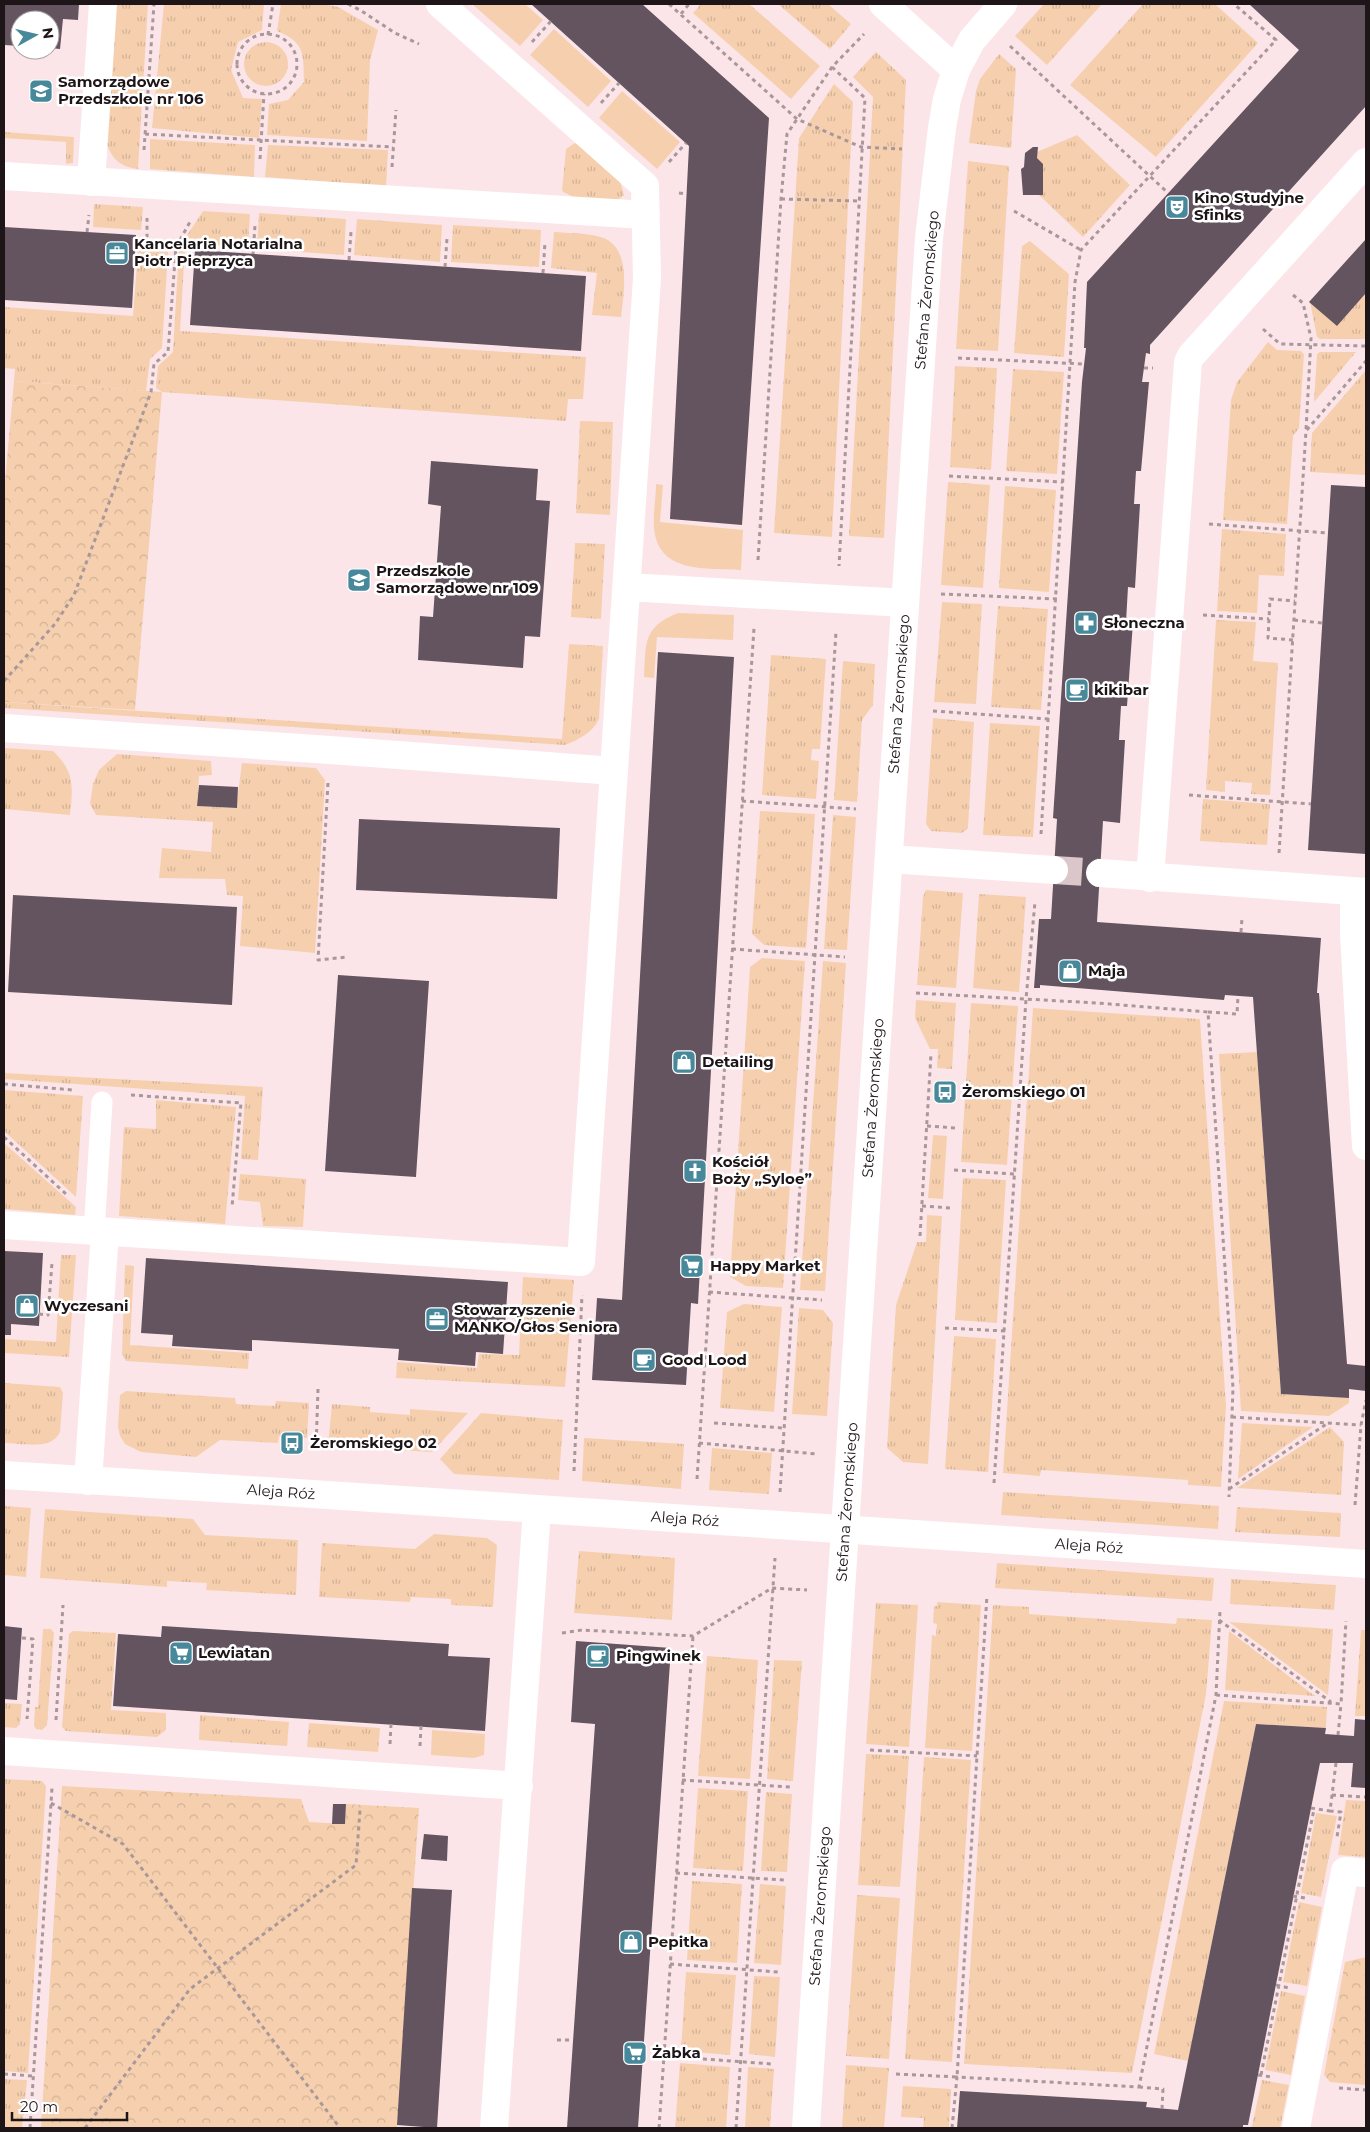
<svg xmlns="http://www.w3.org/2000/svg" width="1370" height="2132" font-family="Montserrat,sans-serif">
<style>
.grass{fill:url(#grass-tufts)}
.forest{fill:url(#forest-crowns)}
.garden{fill:#f6d0ae}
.building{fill:#63545f}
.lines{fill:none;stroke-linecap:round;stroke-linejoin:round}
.street-tunnel{stroke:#dbc6ca;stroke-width:28;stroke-dasharray:28 14;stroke-linecap:butt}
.path{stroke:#a9979a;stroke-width:3;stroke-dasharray:4 4;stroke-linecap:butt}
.lane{stroke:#fff;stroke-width:21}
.street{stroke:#fff;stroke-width:28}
.secondary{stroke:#fff;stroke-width:28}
.labels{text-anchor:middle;stroke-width:5;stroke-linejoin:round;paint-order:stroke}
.poi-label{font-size:15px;font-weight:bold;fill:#1d1517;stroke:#fff;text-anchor:start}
.street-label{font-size:15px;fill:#1d1517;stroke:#fff}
</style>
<defs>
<pattern id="grass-tufts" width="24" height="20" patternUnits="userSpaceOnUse" patternTransform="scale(1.25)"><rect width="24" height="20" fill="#f6d0ae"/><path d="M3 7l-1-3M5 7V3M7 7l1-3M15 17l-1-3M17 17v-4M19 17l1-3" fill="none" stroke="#d2b295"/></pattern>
<pattern id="forest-crowns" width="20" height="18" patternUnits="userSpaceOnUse" patternTransform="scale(1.25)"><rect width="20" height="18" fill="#f6d0ae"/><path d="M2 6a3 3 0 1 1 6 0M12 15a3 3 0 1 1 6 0" fill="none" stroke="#d2b295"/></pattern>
</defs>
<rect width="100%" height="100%" fill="#fce5e9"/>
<path class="grass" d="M115,4H148L138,169C120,167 110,158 106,140Z
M164,4H264L262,30L238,42L231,70L243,98L262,99L259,138L152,128Z
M281,4H322L338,7L378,30L370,61L367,141L267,135L269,104L288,100L304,82C303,54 306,43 277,31Z
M701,4H749L820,66L791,99L693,13Z
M778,4H828L851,24L830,49Z
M1044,4H1102L1047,65L1015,36Z
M1143,4H1215L1258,43L1156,157L1070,85Z
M244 64a22 22 0 1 1 44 0a22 22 0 1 1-44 0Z
M876,52L906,80L884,538L849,536L873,97L853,77Z
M999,54L1016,69L1011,148L969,143L976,91L980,79Z
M834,84L853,102L832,537L774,533L799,138Z
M4,132L74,137L73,163L66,164V142L4,138Z
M1077,135L1130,185L1083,237L1039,195H1043V165L1037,158V152Z
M150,139L255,145L254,177L150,169Z
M575,143L581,145L620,181L624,195L618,200L573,197L562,191L566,149Z
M268,145L388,150L386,186L265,177Z
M968,161L1009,166L998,351L956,349Z
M94,204L143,207L141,230L93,227Z
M203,211L250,214L248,247L182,243Z
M259,213L346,219L344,255L257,249Z
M357,219L442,225L440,262L354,255Z
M453,225L541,230L539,267L451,262Z
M554,232C568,233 584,233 597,236C633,243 624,292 621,317L592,315L597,273L551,268Z
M1030,241L1069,274L1064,357L1014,353L1022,246Z
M179,248H185L180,331L586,357L583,399H568L566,421L162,392L156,388L158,366L173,352Z
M138,250L168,252L162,348L150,359L146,391L14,381L15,369L4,368V307L133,316Z
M1366,293V339H1320L1317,337L1310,302L1337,325Z
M1268,342L1277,350L1301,351L1304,354L1299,428L1293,436L1287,524L1223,520L1231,400L1237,382Z
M1320,352H1356L1314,402L1317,354Z
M955,366L997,368L991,470L950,467Z
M1013,369L1064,372L1057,474L1006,471Z
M1366,370V475L1310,472L1312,433Z
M580,421L613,422L610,515L576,513Z
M948,482L990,485L983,588L941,585Z
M1005,486L1056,490L1049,592L999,588Z
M1222,529L1286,534L1284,576L1259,575L1257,613L1217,611Z
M575,543L605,544L601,619L571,617Z
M942,602L982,604L976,704L934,702Z
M998,606L1048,609L1041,710L991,707Z
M1216,620L1256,622L1253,661L1278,663L1270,795L1251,794L1252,783L1225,781V792L1206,790Z
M569,644L603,646L599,719C592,733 580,739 565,745L4,708V702L562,739Z
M771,655L826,659L820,749H812L811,760L819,761L816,799L762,795Z
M843,661L875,664L873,705L862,720L857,802L834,800Z
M933,718L974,722L968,828L962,833L931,831L926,824Z
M990,723L1040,726L1033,837L983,835Z
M4,748L53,751C75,772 73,787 70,815L4,809Z
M117,754L211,761L212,775L199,776L197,806L236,808L242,763L316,768L325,780L315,953L240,946L243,896L227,895L225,879L159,878L162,848L211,852L213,822L96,815L90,804L93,784L99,770Z
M1203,799L1270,804L1267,845L1200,841Z
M760,811L815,814L806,948L764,945L752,934Z
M833,815L856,817L847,950L824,949Z
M926,890L963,893L956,988L917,985L923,897Z
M979,894L1026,897L1019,992L973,988Z
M762,958L805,961L783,1288L746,1286L730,1277L750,967Z
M823,961L846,963L825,1291L800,1290Z
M916,1000L956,1003L952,1069L937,1068L938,1049H930L915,1018Z
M971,1003L1018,1006L1007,1165L961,1162Z
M1033,1008L1200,1019L1226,1406L1221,1487L1188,1485V1480L1041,1470L1040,1476L1003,1473Z
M1257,1052L1281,1394L1349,1398V1403L1329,1416L1241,1411L1219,1054Z
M4,1073L263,1087L258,1160L241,1159L245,1096L4,1079Z
M4,1090L83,1096L76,1197L4,1131Z
M156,1100L236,1107L225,1224L119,1216L124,1127L156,1129Z
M933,1135L947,1136L943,1199L928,1198Z
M4,1143L76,1207L75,1215L4,1209Z
M240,1174L306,1179L303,1227L263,1226L260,1202L238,1200Z
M963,1178L1006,1180L997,1323L955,1320Z
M927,1215L942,1216L928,1464L903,1462L887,1448L896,1305L917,1242H926Z
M61,1255H76L69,1357L4,1353V1339L56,1342Z
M125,1265L134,1266L130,1345L249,1353L248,1369L126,1361L122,1354Z
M523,1277L574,1280L565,1387L396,1378L397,1362L477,1368L479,1354L519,1355Z
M744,1304L782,1307L774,1412L720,1408L727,1312Z
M799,1308L823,1310L833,1323L827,1416L792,1414Z
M954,1336L996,1339L988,1472L945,1469Z
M4,1383L60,1387L63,1393L60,1432C52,1451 21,1443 4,1443Z
M126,1391L235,1398L236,1404L275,1406L276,1401L309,1403L307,1438L279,1436L278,1443L220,1440L196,1457L141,1452L125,1444L120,1436L118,1427L120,1395Z
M332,1404L370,1407V1412L410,1415V1409L468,1413L432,1452L328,1446Z
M481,1413L563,1420L559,1480L454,1474L440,1459Z
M1242,1423L1313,1427L1238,1479Z
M1330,1427L1344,1442L1341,1495L1237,1488Z
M584,1438L684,1444L681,1489L582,1481Z
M712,1448L772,1453L769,1494L709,1490Z
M1003,1492L1219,1506L1218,1529L1001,1515Z
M4,1506L31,1508L26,1577L4,1575Z
M1237,1507L1341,1513L1340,1537L1235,1532Z
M45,1509L193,1519L205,1535L298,1540L296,1595L206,1590L207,1583L167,1581V1587L40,1578Z
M434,1534L487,1538L497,1545L493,1607L451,1605V1599L411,1597L410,1602L319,1597L322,1543L415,1549Z
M579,1551L675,1558L672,1620L574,1613Z
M997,1563L1214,1578L1212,1601L995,1588Z
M1231,1579L1336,1585L1334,1610L1230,1604Z
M937,1602L981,1605L972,1751L925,1748L932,1635L936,1636L937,1624L933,1623L934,1606H937Z
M876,1603L918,1605L909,1747L866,1744Z
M993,1605L1029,1607V1614L1176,1624L1177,1618L1212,1620L1206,1694L1132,2073L964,2064Z
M1229,1622L1333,1629L1328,1695Z
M43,1629H51L54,1633L47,1725L42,1730L36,1729L34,1726L35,1707H38Z
M1361,1630H1366V1716H1355Z
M73,1631L116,1633L111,1710L166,1713V1730L157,1737L66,1731L62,1727L69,1634Z
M1229,1631L1315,1696L1225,1690Z
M707,1656L758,1660L750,1779L698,1776Z
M774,1660L802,1661L793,1781L767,1779Z
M1224,1701L1327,1707L1326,1728L1256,1724L1188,2061L1154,2054Z
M4,1703L22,1704L20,1724L16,1728L4,1727Z
M200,1715L289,1722L287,1746L199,1740Z
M309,1723L380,1728L378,1752L307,1747Z
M866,1754L909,1756L900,1887L858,1885Z
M924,1757L971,1760L952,2062L905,2059Z
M4,1779L42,1781L46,1786L28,2073L4,2071Z
M698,1788L748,1791L743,1871L693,1868Z
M766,1792L792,1794L787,1872L761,1871Z
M1346,1800L1366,1801V1857L1338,1855Z
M1316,1813L1337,1816L1321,1897L1301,1893Z
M692,1881L742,1884L737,1963L687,1960Z
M760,1884L786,1886L781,1965L754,1963Z
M857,1895L900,1898L889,2059L846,2056Z
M1299,1902L1322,1907L1307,1986L1283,1982Z
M686,1972L736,1975L730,2055L681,2051Z
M754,1976L780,1977L775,2057L749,2054Z
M1281,1991L1305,1996L1291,2075L1265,2070Z
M680,2063L730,2067L726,2128H675Z
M846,2065L889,2068L884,2128H842Z
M748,2067L774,2069L770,2128H745Z
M4,2079L27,2080L22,2128H4Z
M1262,2080L1289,2085L1280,2128H1249L1252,2126Z
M903,2086L951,2089L949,2128H923L924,2118L901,2117Z"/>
<path class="forest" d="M14,381L162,392L135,710L4,702V493Z
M62,1786L301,1799L309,1822L345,1824L346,1804L419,1808L397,2128H41Z
M1366,1957V2085L1330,2082L1324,2075L1345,1962Z"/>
<path class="garden" d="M472,4H525L543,20L520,46Z
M554,29L611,81L588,107L530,55Z
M622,91L680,142L657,169L599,118Z
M656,484L663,485L660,522L743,530L741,570C707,568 657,574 654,527C653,513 656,498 656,484Z
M678,613L734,615L733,640L657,637L654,678L644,677C646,644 642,627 678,613Z
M432,1730L485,1734L484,1755L474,1758L431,1755Z"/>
<path class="building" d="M4,4H79L78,20L63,19L60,49L50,48V20H20V46L4,45Z
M531,4H642L769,118L742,525L670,519L689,146Z
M1249,4H1366V106L1150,345V354L1146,353L1142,382H1149L1141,471H1136L1134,504H1140L1135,588L1128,587L1126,622H1133L1127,706H1121L1119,740H1125L1120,823L1103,821L1097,922L1321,938L1317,993H1319L1347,1364L1366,1366V1391L1349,1389V1398L1281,1394L1253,997L1225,995L1224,1000L1040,985V988H1034L1039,919H1051L1057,819L1053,818L1082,382L1086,348H1084L1087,282L1299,50Z
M1033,147H1038L1037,158L1043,164V195H1023L1021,169L1024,167L1025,153Z
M4,227L136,235L132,308L4,300Z
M1366,239V293L1337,326L1309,302Z
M195,250L586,276L581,351L190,325Z
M431,461L538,469L536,500L550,501L540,637L525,636L523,668L418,660L420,616L433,617L441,506L428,504Z
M1331,485L1366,487V854L1308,850Z
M658,652L734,657L698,1304L691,1303L686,1385L592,1380L597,1298L622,1300Z
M199,785L238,787L237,808L197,806Z
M359,819L560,828L557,899L356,890Z
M13,895L237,907L232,1005L8,992Z
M338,975L429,981L416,1177L325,1171Z
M4,1251L43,1253L39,1326L11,1324V1335H4Z
M146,1258L508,1282L503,1354L476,1352L475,1366L398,1360L399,1349L252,1340V1351L172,1346L173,1335L141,1333Z
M4,1626L22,1628L17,1700L4,1699Z
M162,1626L449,1644L448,1656L490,1658L485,1731L113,1706L118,1634L161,1637Z
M576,1641L671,1648L638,2128H567L595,1724L571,1722Z
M1355,1719L1366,1720V1788L1351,1787L1353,1763H1320L1248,2125H1243V2128H957L960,2091L1147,2102L1146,2107L1178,2110L1256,1724L1326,1728L1325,1734L1354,1736Z
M333,1804H346L345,1824H332Z
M424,1834L448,1836L447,1861L421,1859Z
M412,1888L452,1890L437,2128L397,2125Z"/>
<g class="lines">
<path class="street-tunnel" d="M1054,870L1100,873"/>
<path class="path" d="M348,4L360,10L395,33L419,44
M669,4L797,119L861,147L902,149
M681,14L689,4
M237 64a30 30 0 1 1 60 0a30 30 0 1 1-60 0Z
M268,35L273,4
M532,42L551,21
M1010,46L1168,193
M832,67L865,98L839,566
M601,103L619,83
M145,134L393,147
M144,150L154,4
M260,159L264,94
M669,162L686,143
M392,167L396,110
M679,193L687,194
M781,199L858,201
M1014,211L1081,250
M87,232L89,215
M176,247L190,222
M253,254L255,225
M349,260L351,232
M445,267L447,238
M543,273L545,242
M1293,295L1303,303L1311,338L1306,430
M1263,329L1280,344L1366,346
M958,358L1084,364
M1144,368H1153
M949,476L1063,482
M1209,524L1328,533
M758,560L781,199L787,134L832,67L864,34
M941,594L1057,599
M1203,615L1269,619
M1294,620L1322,623
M1293,640L1268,638L1270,599L1295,601
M4,681L55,624L74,595L151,392L154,364L168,352L176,247L157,246L147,237V218
M933,711L1049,719
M328,783L318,960L347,957
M1189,795L1311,804
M742,801L856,809
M1041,834L1075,282L1081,250L1276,40L1234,4
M1279,853L1306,431L1366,361
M1241,932L1242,918
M732,949L845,957
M916,993L1097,1003L1208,1012L1233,1388L1229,1497
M1208,1012L1237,1014L1238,996
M4,1084L73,1090
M131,1095L241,1103L232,1207
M927,1126L956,1128
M4,1137L66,1194
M954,1170L1014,1174
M922,1206L951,1208
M920,1236L931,1054
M709,1292L822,1300
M39,1314L48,1315L52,1263
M945,1328L1005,1331
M1232,1417L1361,1425
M714,1423L783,1428
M699,1443L817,1454
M316,1449L318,1389
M574,1471L582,1295
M697,1479L754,628
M994,1483L1026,999L1035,902
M1229,1489L1328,1423
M780,1492L836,632
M1355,1505L1361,1425L1366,1400
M1219,1620L1331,1702
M562,1633L582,1630L693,1636L772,1588L807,1590
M22,1638L33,1639L27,1719
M1216,1695L1341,1704L1346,1621
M56,1720L63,1605
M1338,1735L1341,1704
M390,1744L391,1724
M420,1746L421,1726
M870,1750L977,1756
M1336,1763L1330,1811L1341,1812L1337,1837
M682,1780L790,1787
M1332,1795L1366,1797
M51,1803L123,1844L340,2128
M1311,1808L1330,1811
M676,1873L784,1880
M1293,1896L1305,1898
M670,1964L778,1972
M1276,1985L1289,1988
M557,2040H573
M663,2056L772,2064
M4,2074L33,2076
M896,2074L957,2077L987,1595
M1258,2075L1272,2077
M1261,2075L1314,1809
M1139,2087L1163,2089L1162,2109
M1339,2088L1366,2090
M30,2128L52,1788
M85,2128L190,1989L356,1865L360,1810
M659,2128L693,1636
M736,2128L775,1558
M952,2128L957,2077L1139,2087L1216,1695L1220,1611"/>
<path class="lane" d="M94,1232L102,1102"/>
<path class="street" d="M883,4L956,70
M4,176L646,215
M91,182L103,4
M627,587L905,603
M4,728L330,750L614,771
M889,859L1054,870
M1100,873L1366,892
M1150,878L1188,362L1191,356L1366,162
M1354,892V934L1366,1146
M4,1225L581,1262L647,278L645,186L440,4
M4,1475L282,1492L1366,1564
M88,1481L105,1232
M4,1751L519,1786
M494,2128L537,1509
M1296,2128L1345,1871L1366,1873"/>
<path class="secondary" d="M806,2128L929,238L942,128L947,99L956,70L972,40L1003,4"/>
</g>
<defs>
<g id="school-square" transform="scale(1.25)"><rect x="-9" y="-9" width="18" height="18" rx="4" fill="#47899a" stroke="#fff"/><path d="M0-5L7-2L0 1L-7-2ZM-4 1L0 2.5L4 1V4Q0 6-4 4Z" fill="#fff"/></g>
<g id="theatre-square" transform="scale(1.25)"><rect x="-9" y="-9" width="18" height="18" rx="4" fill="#47899a" stroke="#fff"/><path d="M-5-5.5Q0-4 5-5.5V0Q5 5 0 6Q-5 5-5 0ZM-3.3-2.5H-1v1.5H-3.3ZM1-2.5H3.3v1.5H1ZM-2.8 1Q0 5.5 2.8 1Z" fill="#fff"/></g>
<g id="office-square" transform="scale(1.25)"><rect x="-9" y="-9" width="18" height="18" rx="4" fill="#47899a" stroke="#fff"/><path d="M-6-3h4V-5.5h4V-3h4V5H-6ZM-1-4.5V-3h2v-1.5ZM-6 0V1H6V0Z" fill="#fff"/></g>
<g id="pharmacy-square" transform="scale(1.25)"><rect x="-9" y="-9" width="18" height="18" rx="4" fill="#47899a" stroke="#fff"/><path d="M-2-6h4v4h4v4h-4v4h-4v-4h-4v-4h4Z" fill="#fff"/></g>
<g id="cafe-square" transform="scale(1.25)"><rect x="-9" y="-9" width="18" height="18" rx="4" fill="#47899a" stroke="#fff"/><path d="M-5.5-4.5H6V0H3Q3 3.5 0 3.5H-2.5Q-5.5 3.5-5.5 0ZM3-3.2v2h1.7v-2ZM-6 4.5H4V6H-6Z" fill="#fff"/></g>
<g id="shop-square" transform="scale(1.25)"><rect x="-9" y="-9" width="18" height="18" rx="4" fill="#47899a" stroke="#fff"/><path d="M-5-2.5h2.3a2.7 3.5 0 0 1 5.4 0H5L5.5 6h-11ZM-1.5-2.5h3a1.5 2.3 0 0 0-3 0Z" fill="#fff"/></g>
<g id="bus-square" transform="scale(1.25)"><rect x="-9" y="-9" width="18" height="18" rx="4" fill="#47899a" stroke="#fff"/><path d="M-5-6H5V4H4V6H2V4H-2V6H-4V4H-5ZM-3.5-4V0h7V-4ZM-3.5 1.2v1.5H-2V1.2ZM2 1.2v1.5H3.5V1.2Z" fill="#fff"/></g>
<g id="church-square" transform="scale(1.25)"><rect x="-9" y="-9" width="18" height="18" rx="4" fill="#47899a" stroke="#fff"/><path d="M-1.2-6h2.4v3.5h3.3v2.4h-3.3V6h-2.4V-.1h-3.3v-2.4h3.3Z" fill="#fff"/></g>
<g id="supermarket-square" transform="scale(1.25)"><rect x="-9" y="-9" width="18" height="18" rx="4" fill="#47899a" stroke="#fff"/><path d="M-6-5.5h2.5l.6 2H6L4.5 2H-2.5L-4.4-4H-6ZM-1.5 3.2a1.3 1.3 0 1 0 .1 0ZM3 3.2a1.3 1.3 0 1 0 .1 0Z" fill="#fff"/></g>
</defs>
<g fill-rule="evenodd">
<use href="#school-square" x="41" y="91"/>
<use href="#theatre-square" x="1177" y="207"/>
<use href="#office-square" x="117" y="253"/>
<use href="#school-square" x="359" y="580"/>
<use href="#pharmacy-square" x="1086" y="623"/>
<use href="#cafe-square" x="1077" y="690"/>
<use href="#shop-square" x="1070" y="971"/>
<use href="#shop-square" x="684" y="1062"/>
<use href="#bus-square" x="945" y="1092"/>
<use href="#church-square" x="695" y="1171"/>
<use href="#supermarket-square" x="692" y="1266"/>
<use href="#shop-square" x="27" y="1306"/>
<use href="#office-square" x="437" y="1319"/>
<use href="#cafe-square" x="644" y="1360"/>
<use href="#bus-square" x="292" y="1443"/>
<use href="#supermarket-square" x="181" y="1653"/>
<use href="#cafe-square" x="598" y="1656"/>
<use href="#shop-square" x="631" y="1942"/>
<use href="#supermarket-square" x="635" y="2053"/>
</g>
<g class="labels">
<g class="poi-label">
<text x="58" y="87">Samorządowe<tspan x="58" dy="17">Przedszkole nr 106</tspan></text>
<text x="1194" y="203">Kino Studyjne<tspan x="1194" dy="17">Sfinks</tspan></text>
<text x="134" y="249">Kancelaria Notarialna<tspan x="134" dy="17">Piotr Pieprzyca</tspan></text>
<text x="376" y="576">Przedszkole<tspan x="376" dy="17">Samorządowe nr 109</tspan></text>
<text x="1104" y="628">Słoneczna</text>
<text x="1094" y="695">kikibar</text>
<text x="1088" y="976">Maja</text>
<text x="702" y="1067">Detailing</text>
<text x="962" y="1097">Żeromskiego 01</text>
<text x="712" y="1167">Kościół<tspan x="712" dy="17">Boży „Syloe”</tspan></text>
<text x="710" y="1271">Happy Market</text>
<text x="44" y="1311">Wyczesani</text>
<text x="454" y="1315">Stowarzyszenie<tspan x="454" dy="17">MANKO/Głos Seniora</tspan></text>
<text x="662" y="1365">Good Lood</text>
<text x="310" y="1448">Żeromskiego 02</text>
<text x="198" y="1658">Lewiatan</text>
<text x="616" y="1661">Pingwinek</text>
<text x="648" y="1947">Pepitka</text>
<text x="652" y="2058">Żabka</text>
</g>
<g class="street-label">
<text transform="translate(927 290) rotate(-85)" y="5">Stefana Żeromskiego</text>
<text transform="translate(899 694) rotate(-86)" y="5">Stefana Żeromskiego</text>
<text transform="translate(873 1098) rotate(-86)" y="5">Stefana Żeromskiego</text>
<text transform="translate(281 1492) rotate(4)" y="5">Aleja Róż</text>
<text transform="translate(847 1502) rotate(-86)" y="5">Stefana Żeromskiego</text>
<text transform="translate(685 1519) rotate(4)" y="5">Aleja Róż</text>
<text transform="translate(1089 1546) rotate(4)" y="5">Aleja Róż</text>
<text transform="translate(820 1906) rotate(-86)" y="5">Stefana Żeromskiego</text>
</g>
</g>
<rect width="1370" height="2132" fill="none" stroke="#1d1517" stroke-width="10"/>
<g transform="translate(35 35) rotate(82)"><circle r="24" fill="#ffffff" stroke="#a5a1a2"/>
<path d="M0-4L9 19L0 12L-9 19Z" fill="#47899a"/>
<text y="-8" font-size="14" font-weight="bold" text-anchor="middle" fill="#1d1517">N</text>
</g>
<path d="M12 2112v8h115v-8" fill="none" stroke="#1d1517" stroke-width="2.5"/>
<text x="20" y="2112" font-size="15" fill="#1d1517" stroke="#ffffff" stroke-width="4" paint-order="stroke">20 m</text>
</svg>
